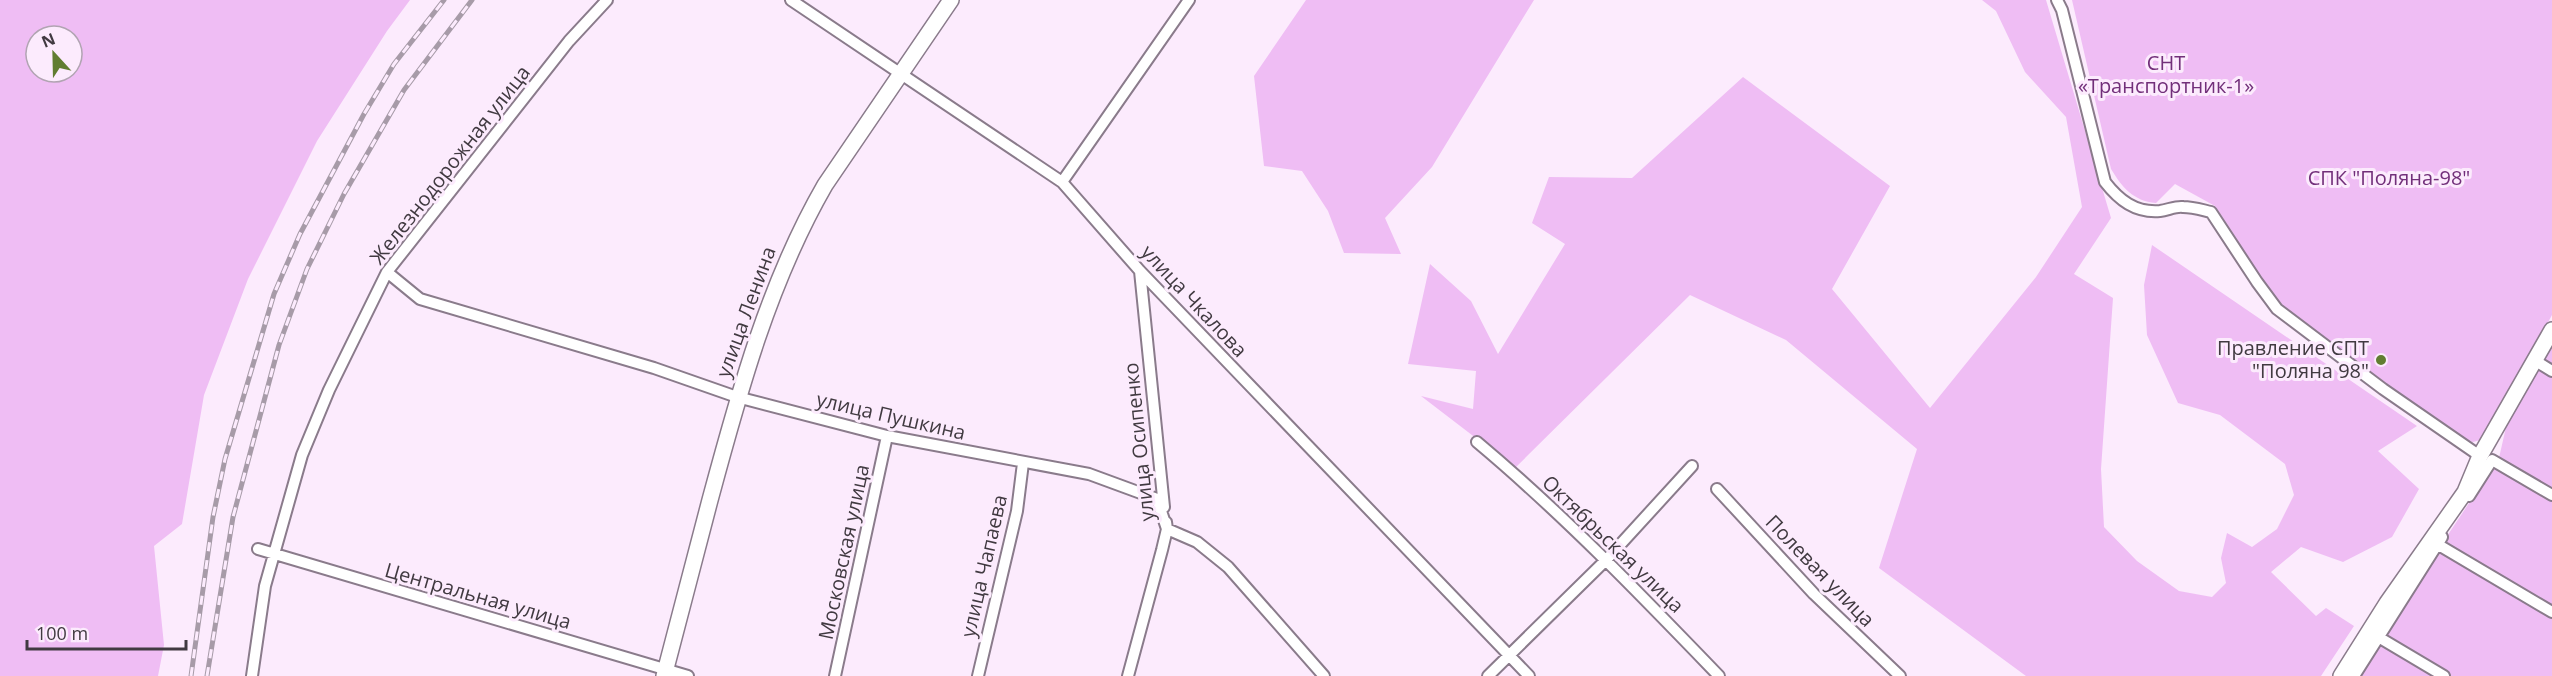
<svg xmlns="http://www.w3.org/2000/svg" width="2552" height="676" font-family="'Open Sans',sans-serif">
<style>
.green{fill:#efbdf4;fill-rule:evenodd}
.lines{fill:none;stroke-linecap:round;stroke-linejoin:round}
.street-casing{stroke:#8a7b8b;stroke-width:14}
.secondary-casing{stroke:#8a7b8b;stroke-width:18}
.street{stroke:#fff;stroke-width:10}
.secondary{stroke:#fff;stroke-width:15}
.rail-casing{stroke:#a79ba8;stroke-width:5}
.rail{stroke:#fcebfd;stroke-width:3;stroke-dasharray:9;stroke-linecap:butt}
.poi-dot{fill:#617d31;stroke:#fcebfd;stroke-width:2}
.labels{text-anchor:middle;stroke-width:6;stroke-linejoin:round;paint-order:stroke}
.park-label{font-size:20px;fill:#722f7a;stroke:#fcebfd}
.street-label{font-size:20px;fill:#413a41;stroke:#fcebfd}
.poi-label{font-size:20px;fill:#413a41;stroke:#fcebfd;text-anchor:end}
</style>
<rect width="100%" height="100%" fill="#fcebfd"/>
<path class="green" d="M0,0H410L387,31L317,141L248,279L204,395L182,524L154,546L164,645L158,676H0ZM36,36H72V72H36Z
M1306,0H1534L1432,167L1385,218L1401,254L1344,253L1328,211L1302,171L1264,166L1254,76Z
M1982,0H2046L2111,218L2074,274L2113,298L2101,469L2104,527L2137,561L2179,591L2212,597L2226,583L2221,558L2227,533L2252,547L2277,529L2294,495L2285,464L2220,415L2178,403L2147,335L2144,285L2152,245L2417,426L2378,451L2419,489L2392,537L2343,562L2301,547L2271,572L2316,616L2326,608L2354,626L2321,676H2026L1879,568L1917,449L1786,340L1690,295L1515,468L1421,396L1473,409L1476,371L1408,364L1430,264L1471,301L1498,354L1565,244L1532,223L1549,177L1632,178L1743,77L1890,186L1832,289L1930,408L2036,277L2082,207L2066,117L2025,72L1996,11Z
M2072,0H2552V315L2484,439L2473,442L2466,441L2288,315L2256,276L2236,238L2215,206L2175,184L2156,203C2133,201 2122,187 2111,169Z
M2552,335V676H2354L2499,458L2511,405Z"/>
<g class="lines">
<g class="street-casing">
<path id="street" d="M791,0L1062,182L1140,271L1529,676
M2057,0L2062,10L2105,182C2119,200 2135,213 2160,211C2168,210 2176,206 2183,207C2193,207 2202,210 2211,212L2257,282L2277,309L2383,389L2480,456
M1062,182L1189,0
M1140,271L1164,507
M387,272L420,299L654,368L737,397L887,436L1089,474L1157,499L1167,529L1197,542L1228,567L1324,676
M2534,360L2552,371
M1477,442C1563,514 1641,595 1719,676
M1717,489L1814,594L1900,676
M2469,496L2492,460L2552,495
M2437,544L2552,612
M258,549L688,676
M2380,638L2444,676
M252,676L265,586L302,455L329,390L387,272L569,41L607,0
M835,676L887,436
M978,676L1017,511L1023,463
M1128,676L1162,550L1167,529L1166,522
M1488,676L1607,559L1692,466
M2354,676L2442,537"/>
</g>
<g class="secondary-casing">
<path id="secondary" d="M664,676C679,617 695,559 710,500C739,392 769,282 825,185L951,0
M2341,676L2387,603L2465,492L2480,456L2552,330"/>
</g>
<use href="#street" class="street"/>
<use href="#secondary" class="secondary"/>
<g class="rail-casing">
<path id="rail" d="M191,676L213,517L225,459L274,294L300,234L364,114L394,64L444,0
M207,676L233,517L279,345L307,269L344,194L404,90L472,0"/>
</g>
<use href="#rail" class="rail"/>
</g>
<circle class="poi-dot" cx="2381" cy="360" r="6"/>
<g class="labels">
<g class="park-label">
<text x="2166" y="70">СНТ<tspan x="2166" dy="23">«Транспортник-1»</tspan></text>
<text x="2389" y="185">СПК "Поляна-98"</text>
</g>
<g class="street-label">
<text transform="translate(450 165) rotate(-52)" y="7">Железнодорожная улица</text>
<text transform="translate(1194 301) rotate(47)" y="7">улица Чкалова</text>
<text transform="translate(746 312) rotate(-70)" y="7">улица Ленина</text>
<text transform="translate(891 416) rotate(13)" y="7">улица Пушкина</text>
<text transform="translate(1139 442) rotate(-96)" y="7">улица Осипенко</text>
<text transform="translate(1613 544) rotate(44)" y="7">Октябрьская улица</text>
<text transform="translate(844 552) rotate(-78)" y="7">Московская улица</text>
<text transform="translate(984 566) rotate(-77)" y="7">улица Чапаева</text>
<text transform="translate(1820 571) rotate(46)" y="7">Полевая улица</text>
<text transform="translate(478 596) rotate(16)" y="7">Центральная улица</text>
</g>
<g class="poi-label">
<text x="2369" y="355">Правление СПТ<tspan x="2369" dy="23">"Поляна 98"</tspan></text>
</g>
</g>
<g transform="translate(54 54) rotate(338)"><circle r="28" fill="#fcebfd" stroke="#b1a4b2" stroke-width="1.5"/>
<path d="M0-4.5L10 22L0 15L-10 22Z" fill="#617d31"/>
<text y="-9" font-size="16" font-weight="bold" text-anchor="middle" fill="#413a41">N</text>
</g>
<path d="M27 640v9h159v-9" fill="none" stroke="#413a41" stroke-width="3"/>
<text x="36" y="640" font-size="18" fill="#413a41" stroke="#fcebfd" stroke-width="4.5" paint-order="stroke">100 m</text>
</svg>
